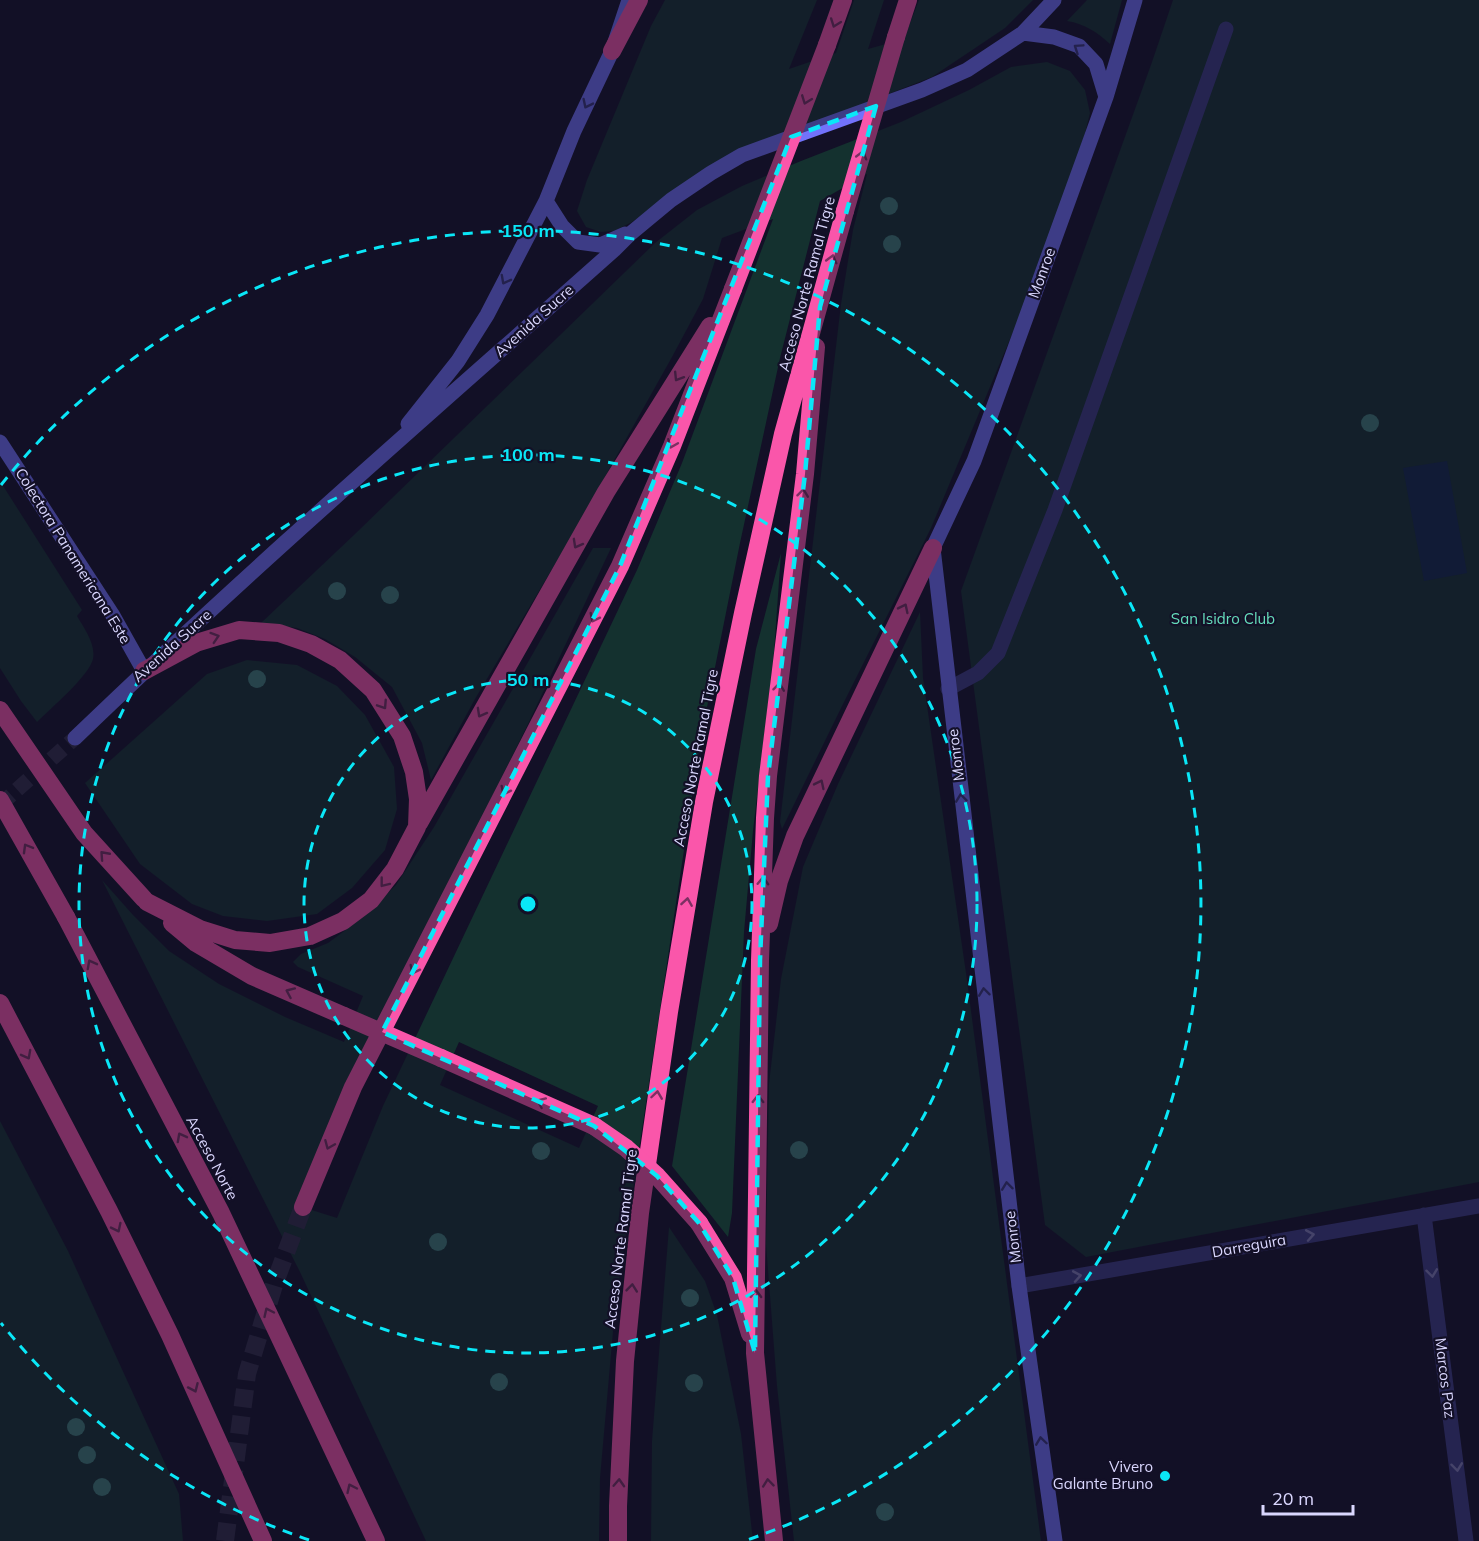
<svg xmlns="http://www.w3.org/2000/svg" width="1479" height="1541" font-family="Mulish,sans-serif">
<style>
.green{fill:#14312f;fill-rule:evenodd}
.water{fill:#10284b}
.lines{fill:none;stroke-linecap:round;stroke-linejoin:round}
.secondary-tunnel{stroke:#312e47;stroke-width:15;stroke-dasharray:15 8;stroke-linecap:butt}
.highway-tunnel{stroke:#312e47;stroke-width:18;stroke-dasharray:18 9;stroke-linecap:butt}
.lane{stroke:#3d3d84;stroke-width:15}
.street{stroke:#3d3d84;stroke-width:15}
.secondary{stroke:#7272fb;stroke-width:15}
.highway{stroke:#fa56aa;stroke-width:18}
.highway-bridge{stroke:#fa56aa;stroke-width:18}
.tree{fill:#408078}
.oneway{stroke:#7b3062}
.oneway2{stroke:#39377c}
.oneway3{stroke:#8482bb}
.marked{fill:none;stroke:#0ae7f7;stroke-width:4.5;stroke-dasharray:12 8;stroke-linejoin:round}
.ring{fill:none;stroke:#0ae7f7;stroke-width:3;stroke-dasharray:10 8}
.poi-dot{fill:#0ae7f7;stroke:#131027;stroke-width:2}
.labels{text-anchor:middle;stroke-width:4.5;stroke-linejoin:round;paint-order:stroke}
.street-label{font-size:15px;fill:#dad7fe;stroke:#131027}
.park-label{font-size:15px;fill:#65dcbb;stroke:#131027}
.poi-label{font-size:15px;fill:#dad7fe;stroke:#131027;text-anchor:end}
.centre{fill:#0ae7f7;stroke:#131027;stroke-width:3}
.ring-label{font-size:18px;text-anchor:middle;font-weight:bold;fill:#0ae7f7;stroke:#131027;stroke-width:4.5;stroke-linejoin:round;paint-order:stroke}
</style>
<rect width="100%" height="100%" fill="#131027"/>
<path class="green" d="M665,0H817L789,69L836,53L854,0H884L868,49L904,39L919,0H1033L1005,28L932,77L724,158L632,222L614,231L601,232L586,227L577,211L587,180L651,26Z
M1087,0H1122L1110,44C1097,32 1085,24 1067,21Z
M1173,0H1479V1182L1086,1257L1045,1225L961,591L1152,62Z
M1047,62L1070,71L1085,90L1090,113L1082,145L1018,320L931,528L842,706L782,829L780,822L841,304L853,230L867,174L820,201L780,358L740,543L701,737L615,1309L600,1478L599,1541H426L300,1272L102,880L133,915L169,951L219,984L285,1017L344,1042L363,996L298,967L293,962L301,954L328,943L362,918L396,885L434,827L593,548H611L528,724L455,872L299,1206L337,1218L383,1106L637,570L682,463L773,219L722,238L703,299L672,357L574,532L475,699L431,780L422,743L392,687L355,657L325,639L297,628L261,623L355,534L655,243L697,210L742,186L801,161L901,122L969,90L1011,67ZM459,1042L598,1106L579,1148L440,1085Z
M0,481L82,610L77,616C84,628 96,644 93,659C89,676 51,708 37,722L21,701L0,668Z
M781,553L774,652L753,831L744,932L732,1213L728,1237L672,1166L756,649Z
M920,612L923,678L966,973L1041,1541H794L777,1386L766,1244L769,1084L781,979L803,867L838,784Z
M247,660L297,665L337,686L365,715L394,767L397,809L385,850L352,888L317,914L267,921L223,916L192,904L140,864L85,783L207,674Z
M0,1121L68,1251L179,1494L183,1541H0Z
M669,1227L705,1281L717,1315L741,1434L753,1541H651L652,1441Z"/>
<path class="water" d="M1447,461L1467,573L1424,581L1403,468Z"/>
<g class="lines">
<path class="secondary-tunnel" d="M0,805L75,738"/>
<path class="highway-tunnel" d="M225,1541L247,1374L274,1285L303,1207"/>
<path class="lane" d="M948,689L978,673L998,653L1055,510L1226,29"/>
<path class="street" d="M1424,1215L1466,1541
M1019,1286L1479,1206"/>
<path class="secondary" d="M1023,33L1054,37L1079,46L1096,64L1106,97
M546,201L562,226L578,242L600,245L625,234
M408,424L458,361L487,315L546,201L574,131L612,51L629,0
M0,442L112,614L144,671
M75,738C249,570 433,411 614,250L630,234L671,200L711,173L742,155L922,90L967,70L1023,33L1054,0
M1055,1541L1019,1286L933,548L974,461L1106,97L1135,0"/>
<path class="highway" d="M896,37L908,0
M827,45L843,0
M612,51L639,0
M144,671L196,643L239,630L279,633L311,644L340,660L373,690L402,736L414,772L418,799L417,827L395,869L371,900L343,921L310,936L270,943L235,940L200,929L147,902
M419,823L606,492L710,326
M66,917L221,1213L376,1541
M172,923L196,943L252,976L344,1016
M769,924L779,881L795,836L933,548
M0,1003L109,1211L170,1335L263,1541
M441,1058L594,1126
M303,1207L353,1087L620,566L672,446L733,289
M699,1223L733,1278L750,1334
M618,1541V1506L625,1361L640,1213L669,1012L704,802L743,613L783,434L845,211
M774,1541L755,1353L760,960L765,818L768,776L805,474L816,347"/>
<path class="highway-bridge" d="M845,211L896,37
M733,289L827,45
M0,710L84,833L144,899
M0,800L66,917
M344,1016L441,1058
M594,1126L626,1148L657,1176L699,1223"/>
</g>
<g class="tree">
<circle cx="889" cy="206" r="9"/>
<circle cx="892" cy="244" r="9"/>
<circle cx="1370" cy="423" r="9"/>
<circle cx="337" cy="591" r="9"/>
<circle cx="390" cy="595" r="9"/>
<circle cx="257" cy="679" r="9"/>
<circle cx="799" cy="1150" r="9"/>
<circle cx="541" cy="1151" r="9"/>
<circle cx="438" cy="1242" r="9"/>
<circle cx="690" cy="1298" r="9"/>
<circle cx="499" cy="1382" r="9"/>
<circle cx="694" cy="1383" r="9"/>
<circle cx="76" cy="1427" r="9"/>
<circle cx="87" cy="1455" r="9"/>
<circle cx="102" cy="1487" r="9"/>
<circle cx="885" cy="1512" r="9"/>
</g>
<defs><path id="oneway-chevron" d="M-2-3.5L2.5 0L-2 3.5" fill="none" stroke-width="1.6" stroke-linecap="round" stroke-linejoin="round" transform="scale(1.5)"/></defs>
<g class="oneway">
<use href="#oneway-chevron" transform="translate(835 23) rotate(110)"/>
<use href="#oneway-chevron" transform="translate(806 100) rotate(111)"/>
<use href="#oneway-chevron" transform="translate(862 155) rotate(-74)"/>
<use href="#oneway-chevron" transform="translate(832 259) rotate(-75)"/>
<use href="#oneway-chevron" transform="translate(678 377) rotate(122)"/>
<use href="#oneway-chevron" transform="translate(672 444) rotate(112)"/>
<use href="#oneway-chevron" transform="translate(803 493) rotate(-83)"/>
<use href="#oneway-chevron" transform="translate(577 544) rotate(119)"/>
<use href="#oneway-chevron" transform="translate(904 608) rotate(-64)"/>
<use href="#oneway-chevron" transform="translate(594 618) rotate(117)"/>
<use href="#oneway-chevron" transform="translate(215 637) rotate(-18)"/>
<use href="#oneway-chevron" transform="translate(779 687) rotate(-83)"/>
<use href="#oneway-chevron" transform="translate(383 705) rotate(57)"/>
<use href="#oneway-chevron" transform="translate(481 713) rotate(119)"/>
<use href="#oneway-chevron" transform="translate(820 784) rotate(-64)"/>
<use href="#oneway-chevron" transform="translate(505 791) rotate(117)"/>
<use href="#oneway-chevron" transform="translate(27 848) rotate(-120)"/>
<use href="#oneway-chevron" transform="translate(104 855) rotate(-132)"/>
<use href="#oneway-chevron" transform="translate(763 881) rotate(-88)"/>
<use href="#oneway-chevron" transform="translate(384 883) rotate(128)"/>
<use href="#oneway-chevron" transform="translate(687 902) rotate(-81)"/>
<use href="#oneway-chevron" transform="translate(91 964) rotate(-118)"/>
<use href="#oneway-chevron" transform="translate(414 970) rotate(117)"/>
<use href="#oneway-chevron" transform="translate(290 992) rotate(-156)"/>
<use href="#oneway-chevron" transform="translate(27 1055) rotate(62)"/>
<use href="#oneway-chevron" transform="translate(657 1095) rotate(-82)"/>
<use href="#oneway-chevron" transform="translate(758 1099) rotate(-89)"/>
<use href="#oneway-chevron" transform="translate(541 1102) rotate(-156)"/>
<use href="#oneway-chevron" transform="translate(181 1137) rotate(-118)"/>
<use href="#oneway-chevron" transform="translate(329 1145) rotate(113)"/>
<use href="#oneway-chevron" transform="translate(117 1228) rotate(64)"/>
<use href="#oneway-chevron" transform="translate(632 1288) rotate(-84)"/>
<use href="#oneway-chevron" transform="translate(756 1294) rotate(-89)"/>
<use href="#oneway-chevron" transform="translate(268 1312) rotate(-115)"/>
<use href="#oneway-chevron" transform="translate(194 1388) rotate(66)"/>
<use href="#oneway-chevron" transform="translate(619 1483) rotate(-87)"/>
<use href="#oneway-chevron" transform="translate(768 1483) rotate(-96)"/>
<use href="#oneway-chevron" transform="translate(351 1488) rotate(-115)"/>
</g>
<g class="oneway2">
<use href="#oneway-chevron" transform="translate(1078 48) rotate(-146)"/>
<use href="#oneway-chevron" transform="translate(587 104) rotate(116)"/>
<use href="#oneway-chevron" transform="translate(505 280) rotate(118)"/>
<use href="#oneway-chevron" transform="translate(961 798) rotate(-97)"/>
<use href="#oneway-chevron" transform="translate(984 992) rotate(-97)"/>
<use href="#oneway-chevron" transform="translate(1007 1186) rotate(-97)"/>
<use href="#oneway-chevron" transform="translate(1041 1441) rotate(-98)"/>
</g>
<g class="oneway3">
<use href="#oneway-chevron" transform="translate(1310 1235) rotate(-10)"/>
<use href="#oneway-chevron" transform="translate(1432 1273) rotate(83)"/>
<use href="#oneway-chevron" transform="translate(1077 1276) rotate(-10)"/>
<use href="#oneway-chevron" transform="translate(1457 1467) rotate(83)"/>
</g>
<path d="M0 0H1479V1541H0ZM876,106L820,307L805,474L768,776L760,960L755,1353L733,1278L699,1223L657,1176L594,1126L382,1032L620,566L791,137Z" fill="#131027" fill-opacity=".55" fill-rule="evenodd"/>
<path class="marked" d="M876,106L820,307L805,474L768,776L760,960L755,1353L733,1278L699,1223L657,1176L594,1126L382,1032L620,566L791,137Z"/>
<g class="ring">
<circle cx="528" cy="904" r="224"/>
<circle cx="528" cy="904" r="449"/>
<path d="M309 1540A673 673 0 0 1 1 1323M1 485A673 673 0 1 1 747 1540"/>
</g>
<circle class="poi-dot" cx="1165" cy="1476" r="6"/>
<g class="labels">
<g class="street-label">
<text transform="translate(1042 273) rotate(-70)" y="5">Monroe</text>
<text transform="translate(807 284) rotate(-75)" y="5">Acceso Norte Ramal Tigre</text>
<text transform="translate(534 321) rotate(-42)" y="5">Avenida Sucre</text>
<text transform="translate(73 556) rotate(58)" y="5">Colectora Panamericana Este</text>
<text transform="translate(172 646) rotate(-42)" y="5">Avenida Sucre</text>
<text transform="translate(956 755) rotate(-97)" y="5">Monroe</text>
<text transform="translate(696 758) rotate(-79)" y="5">Acceso Norte Ramal Tigre</text>
<text transform="translate(212 1158) rotate(62)" y="5">Acceso Norte</text>
<text transform="translate(1013 1237) rotate(-97)" y="5">Monroe</text>
<text transform="translate(621 1239) rotate(-83)" y="5">Acceso Norte Ramal Tigre</text>
<text transform="translate(1249 1246) rotate(-10)" y="5">Darreguira</text>
<text transform="translate(1445 1378) rotate(83)" y="5">Marcos Paz</text>
</g>
<g class="park-label">
<text x="1223" y="624">San Isidro Club</text>
</g>
<g class="poi-label">
<text x="1153" y="1472">Vivero<tspan x="1153" dy="17">Galante Bruno</tspan></text>
</g>
</g>
<circle cx="528" cy="904" r="9" class="centre"/>
<g class="ring-label">
<text x="528" y="237">150 m</text>
<text x="528" y="461">100 m</text>
<text x="528" y="686">50 m</text>
</g>
<path d="M1263 1505v9h90v-9" fill="none" stroke="#dad7fe" stroke-width="3"/>
<text x="1272" y="1505" font-size="18" fill="#dad7fe" stroke="#131027" stroke-width="4.5" paint-order="stroke">20 m</text>
</svg>
